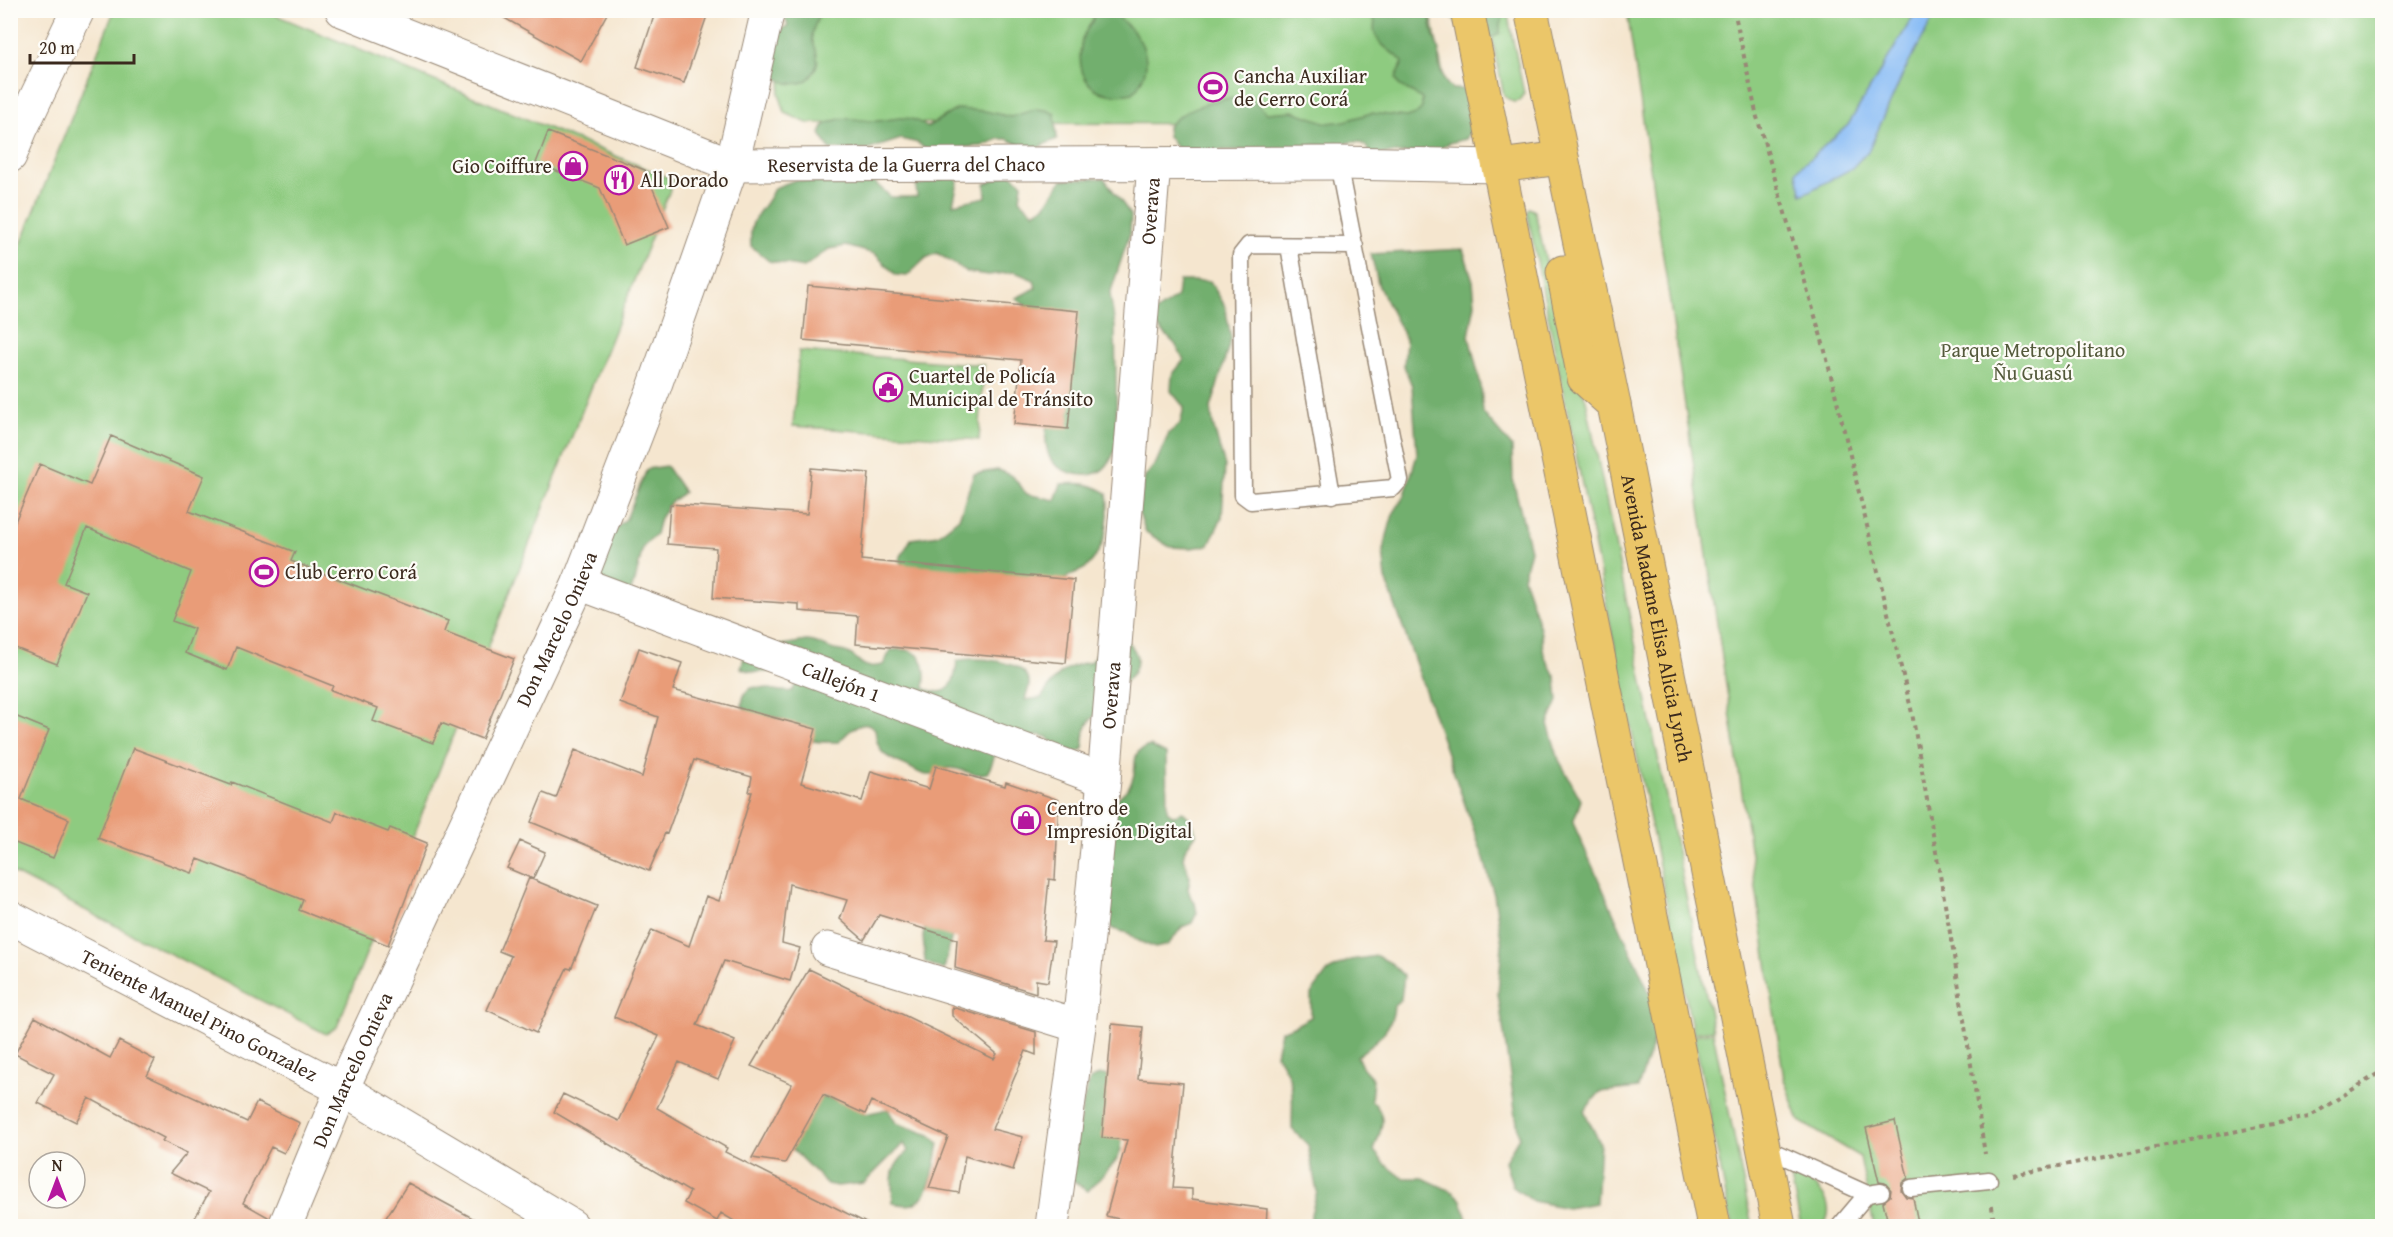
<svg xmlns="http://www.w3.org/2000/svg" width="2393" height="1237" font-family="'Gentium Book Plus',serif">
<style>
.green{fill:#8ecb80;stroke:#647a4f;stroke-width:1.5}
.forest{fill:#72af6e;stroke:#566c46;stroke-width:1.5}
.water{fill:#87bbf5;stroke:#61728a;stroke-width:1.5}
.building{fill:#e99c78}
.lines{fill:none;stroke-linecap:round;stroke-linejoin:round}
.lane-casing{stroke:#988876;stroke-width:19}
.street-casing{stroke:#988876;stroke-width:35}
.highway-casing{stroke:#988876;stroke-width:35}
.path{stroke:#988876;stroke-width:4;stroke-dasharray:4.5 4.5;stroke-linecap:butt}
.lane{stroke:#fff;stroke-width:16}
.street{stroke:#fff;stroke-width:33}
.highway{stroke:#ebc669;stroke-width:33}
.labels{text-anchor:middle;stroke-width:4.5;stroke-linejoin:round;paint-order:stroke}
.poi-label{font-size:20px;fill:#3b2a1e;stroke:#fdfcf7;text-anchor:start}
.street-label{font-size:20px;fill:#3b2a1e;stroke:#fdfcf7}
.park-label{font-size:20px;fill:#545a3b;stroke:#fdfcf7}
</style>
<rect width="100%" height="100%" fill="#fdfcf7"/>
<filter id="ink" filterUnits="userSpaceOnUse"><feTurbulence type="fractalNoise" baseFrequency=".0167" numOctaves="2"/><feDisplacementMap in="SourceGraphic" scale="12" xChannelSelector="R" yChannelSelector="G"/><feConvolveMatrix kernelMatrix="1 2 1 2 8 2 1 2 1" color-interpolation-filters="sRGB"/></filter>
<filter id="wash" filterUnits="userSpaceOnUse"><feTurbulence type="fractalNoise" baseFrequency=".008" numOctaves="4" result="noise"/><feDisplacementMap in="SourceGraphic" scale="24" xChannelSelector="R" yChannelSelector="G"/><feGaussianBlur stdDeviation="1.35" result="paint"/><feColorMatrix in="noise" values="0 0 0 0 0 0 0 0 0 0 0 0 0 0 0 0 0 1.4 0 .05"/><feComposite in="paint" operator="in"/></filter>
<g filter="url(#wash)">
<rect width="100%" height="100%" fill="#f5e6cf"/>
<path class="green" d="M1430,10L1449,103L1430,124L807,123L785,113L779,93L798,11Z
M114,11H266L674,180L337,1027L326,1034L11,872L10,272Z
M1487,11H1507L1524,93L1519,101L1513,102L1504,96Z
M1627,11H2382V1226H1874L1860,1157L1799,1121L1784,1079Z
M1529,208L1535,211L1566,352L1586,400L1713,1030L1693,1033L1527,212Z
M799,351L984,365L979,440L793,426Z
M1713,1032L1752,1226H1732L1694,1035Z
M1789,1169H1793C1810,1181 1841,1201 1823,1226H1801Z"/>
<path class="forest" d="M783,11H819V13C818,21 812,28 812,36C812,46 820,53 817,64C810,90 784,88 769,71L779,30L788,26Z
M1094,11H1114C1119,20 1127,24 1134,32C1150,52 1150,73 1133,93C1093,101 1074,79 1082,40C1085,28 1095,23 1094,11Z
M1369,11H1425L1430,17L1433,35L1440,51C1436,64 1442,80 1452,89H1462L1470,95L1475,123L1466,139L1449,143L1434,152L1370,154L1366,146L1359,142H1350L1341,146L1314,145L1282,150H1178L1168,136L1167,128C1180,108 1229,92 1252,101C1257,103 1262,109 1267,113L1293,111L1327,123L1345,121L1371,113L1407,117L1416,114L1422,108V99L1399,85L1396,78L1403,62C1390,49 1370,42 1375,22Z
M1447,11H1520L1504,16L1500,24V33C1495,36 1492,39 1486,39C1475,39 1452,21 1447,11Z
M957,109L985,111L1011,117L1036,109L1046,110L1055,114L1057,139L1032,150L1007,139H999L982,146L965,147L958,154L925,149L918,143L901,139L867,150L830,149L820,134L823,126C847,112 855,122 878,121C900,119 906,113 927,127Z
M1010,173L1022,183L1020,200L1034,213L1045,206L1062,180L1104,178L1131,215L1130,233L1110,294L1115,326L1117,446C1113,455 1109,467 1099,472C1082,480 1053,471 1048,453C1041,430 1052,415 1052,393C1053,370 1050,347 1048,324L1016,298L1036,288L1034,280L1015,272L988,275L967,272L937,253L926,258L907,276L896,275L875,254L846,246L829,249L804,267L769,261L751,246C748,212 764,214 774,188L795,180L816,182L867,176L891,197H917L916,186L954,175L958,182L953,204L986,197L985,184Z
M1463,249L1473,281L1475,304L1469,336L1481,386L1483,413L1512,447L1513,480L1530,550L1523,577L1540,628L1544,655L1556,678L1558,701L1548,724L1559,760L1581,800L1573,823L1661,1018L1638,1088L1600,1092L1584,1111L1600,1143L1596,1203L1567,1208L1533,1201L1513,1187L1505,1161L1519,1137L1498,993L1502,945L1494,895L1484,859L1386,579L1383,550L1393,514L1405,495L1417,455L1412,386L1404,366L1406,340L1379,287L1371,254Z
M1179,281H1210L1225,306L1231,338L1211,408L1213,425L1225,466L1222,517L1209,545L1191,548L1170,547L1146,532L1138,511L1145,477L1156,463L1169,433L1180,424L1184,407L1171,391L1172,375L1184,360L1175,344L1148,317L1177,297Z
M666,466L684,492L670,503L660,518L656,534L643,547L635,581L627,598L596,600L602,564L613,531L626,519L647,469Z
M997,470C1012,473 1018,481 1026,494L1055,500L1061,484C1081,483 1089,482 1107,493C1110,519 1107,546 1088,566C1081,573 1070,572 1064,581L905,568L899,560L911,539L938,535L959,518L974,474Z
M806,641C817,641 824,647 834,650C839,651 844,651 848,653C864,661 858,670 883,665L891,650C921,646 928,662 924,688C950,700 955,682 957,661C974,656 1027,660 1029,682C1030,687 1026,695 1025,700L1041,698C1056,676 1063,666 1090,662L1101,648L1126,641C1137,650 1140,659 1134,672L1089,722L1085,731L1083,749L1076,753L1052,744L1048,737L1039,735L998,748C993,757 993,765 987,773C970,777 966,769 951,768C943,767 938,775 930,775C922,776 915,770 909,767C887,757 877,756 875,729L868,724C854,725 848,732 839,742C828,742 814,743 805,738C795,733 789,721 778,718C762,714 756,720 742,706C744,672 772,695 792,691L796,685L806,683L801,665C781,669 761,677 741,668L746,651Z
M1150,746L1166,754L1167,811L1174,816L1182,811C1190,818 1194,823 1196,834L1185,849L1183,858L1190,877L1188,888L1190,896L1195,903L1197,913L1192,923L1182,927L1168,945L1155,948L1139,941L1128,933L1113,929L1091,911L1118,798C1124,792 1131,787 1133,778C1138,762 1129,752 1150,746Z
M928,913L953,930L944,970L925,962L923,936Z
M1377,956L1391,963L1404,976L1401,999L1394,1005C1394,1029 1375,1042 1357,1056L1362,1067L1373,1079L1371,1100C1390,1117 1380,1130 1374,1151L1385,1164L1403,1178H1423L1453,1192L1461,1200L1469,1226H1311V1214L1317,1192L1308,1145L1292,1129C1292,1095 1297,1083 1276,1054L1281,1031L1296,1025L1311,1017V994L1328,971L1350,960Z
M1099,1075H1107C1113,1095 1128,1136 1119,1155C1113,1168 1097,1180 1088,1191L1069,1178L1083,1103L1090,1080Z
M821,1097L845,1102L865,1114L888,1109L896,1123L930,1135L939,1143C936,1159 931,1199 913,1204C907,1206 899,1204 893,1203C892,1177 888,1170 908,1151L904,1143L864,1183L837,1186L827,1184L788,1145Z"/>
<path class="water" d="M1917,10L1937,11L1903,74L1869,150L1851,169L1802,195L1796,171L1848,125Z"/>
<g id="blocks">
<path class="building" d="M490,10H609L581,61Z
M656,10H709L684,83L637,67Z
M548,132L645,170L669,227L624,245L600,188L536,163Z
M808,286L1079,311L1068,429L1014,424L1021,360L803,340Z
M111,436L204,476L189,511L295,552L291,561L448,621L444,632L514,659L482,739L441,723L433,743L373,721L378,708L331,690L333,686L236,647L227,670L185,653L194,629L172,621L191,572L87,528L64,583L87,592L57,664L10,646V533L40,464L90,485Z
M811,468L869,473L861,560L1074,580L1066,663L856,644L858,616L799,611V604L713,598L716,548L667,544L670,504L807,514Z
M639,648L682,663L673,690L816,729L801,783L862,801L871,771L929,789L936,766L1005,786L1006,782L1059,800L1055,880L1049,879L1043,940L1054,941L1048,982L1036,980V993L955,968L957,939L879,915L864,940L840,919L847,900L789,884L782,943L800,948L790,981L724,961L697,1025L735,1041L718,1079L679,1062L657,1108L727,1148L725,1152L874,1227H744L721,1213L717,1221L684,1203L690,1192L554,1112L563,1094L619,1121L659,1036L614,1017L634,968L652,930L689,946L706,896L719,901L752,792H749L752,777L694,760L667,834L665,833L649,871L531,822L543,793L556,798L575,750L642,777L658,717L620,703Z
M10,714L49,730L21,799L69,819L53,858L10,841Z
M133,748L231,785L232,782L333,822L337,812L388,832L390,828L427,843L388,945L299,910L303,900L198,859L192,873L98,838Z
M520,841L545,852L533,879L507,868Z
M529,878L597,906L571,969L567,968L536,1033L487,1010L511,956L499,951Z
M809,969L994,1059L997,1054L952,1016V1007L1036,1032V1055L1026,1051L992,1129L1023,1137L1013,1170L965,1156L959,1193L929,1188L948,1137L871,1101L865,1114L823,1095L785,1163L752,1158L792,1084L751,1066Z
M35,1017L110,1058L119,1041L155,1060L147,1076L247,1122L257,1102L300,1123L284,1153L271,1147L243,1203L268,1217L267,1227H190L209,1192L170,1173L187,1153L162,1141L164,1138L89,1098L76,1122L38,1103L54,1074L15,1054Z
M1112,1024L1143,1027L1138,1079L1183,1083L1173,1188L1192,1189V1199L1267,1209L1266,1227H1153L1106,1216L1127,1140L1102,1138Z
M1895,1121L1908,1178L1902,1183L1901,1190L1906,1197L1913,1198L1919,1227H1889L1883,1202L1890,1196L1891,1190L1885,1183L1879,1182L1866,1128Z
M408,1183L489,1227H380Z"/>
</g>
</g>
<g filter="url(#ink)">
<use href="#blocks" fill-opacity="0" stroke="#988876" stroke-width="1.5"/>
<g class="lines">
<g class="lane-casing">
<path id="lane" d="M1338,163L1400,480L1393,488L1251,501L1243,495L1241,255L1249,245L1355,246
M1289,246L1332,495
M1763,1147L1867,1194L1881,1192
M1911,1188L1989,1180
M1840,1226L1867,1194"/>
</g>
<g class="street-casing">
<g id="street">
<path id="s1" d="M342,10L732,165L1338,163L1499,166"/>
<path d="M10,156L21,129L78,10"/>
<path id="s2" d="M579,583L1104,780"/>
<path id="s3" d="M10,917L342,1089L572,1226"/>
<path d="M828,949L1079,1026"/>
<path id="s4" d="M285,1226L342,1089L579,583L654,388L732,165L768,10"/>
<path id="s5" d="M1052,1226L1079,1026L1104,780L1154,164"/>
</g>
</g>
<g class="highway-casing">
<g id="highway">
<path d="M1467,10L1714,1226"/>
<path id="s6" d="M1531,10L1614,405L1779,1226"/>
<path d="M1499,166L1562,158"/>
<path d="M1563,272L1584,378L1614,405"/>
</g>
</g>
<path class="path" d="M1734,10L1757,117L1824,347L1912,713L1953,950L1985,1154
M2013,1175L2309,1117L2382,1071
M1992,1206L1994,1226"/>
<use href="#lane" class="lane"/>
<use href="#street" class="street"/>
<use href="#highway" class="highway"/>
</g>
</g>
<defs>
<g id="stadium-ring" transform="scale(1.5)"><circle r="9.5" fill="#fdfcf7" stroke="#b5179e" stroke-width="1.5"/><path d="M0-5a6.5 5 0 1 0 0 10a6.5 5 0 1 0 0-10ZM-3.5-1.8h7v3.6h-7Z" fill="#b5179e"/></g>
<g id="shop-ring" transform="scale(1.5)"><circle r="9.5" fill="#fdfcf7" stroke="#b5179e" stroke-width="1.5"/><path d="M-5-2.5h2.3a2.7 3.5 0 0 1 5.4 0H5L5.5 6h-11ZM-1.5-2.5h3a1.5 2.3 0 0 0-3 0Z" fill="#b5179e"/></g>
<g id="restaurant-ring" transform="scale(1.5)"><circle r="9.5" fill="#fdfcf7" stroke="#b5179e" stroke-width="1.5"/><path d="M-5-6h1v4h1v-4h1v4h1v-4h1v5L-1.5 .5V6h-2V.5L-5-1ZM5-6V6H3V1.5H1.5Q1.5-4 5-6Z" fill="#b5179e"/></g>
<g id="civic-ring" transform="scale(1.5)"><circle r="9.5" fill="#fdfcf7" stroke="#b5179e" stroke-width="1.5"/><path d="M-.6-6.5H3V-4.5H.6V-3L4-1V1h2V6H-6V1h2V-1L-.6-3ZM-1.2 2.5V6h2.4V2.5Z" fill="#b5179e"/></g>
</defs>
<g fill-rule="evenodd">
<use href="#stadium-ring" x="1213" y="87"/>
<use href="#shop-ring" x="573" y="166"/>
<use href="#restaurant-ring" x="619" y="180"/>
<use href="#civic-ring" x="888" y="387"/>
<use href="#stadium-ring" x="264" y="572"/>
<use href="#shop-ring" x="1026" y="820"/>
</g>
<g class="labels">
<g class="poi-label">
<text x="1234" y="83">Cancha Auxiliar<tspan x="1234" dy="23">de Cerro Corá</tspan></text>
<text x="552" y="173" text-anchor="end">Gio Coiffure</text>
<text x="640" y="187">All Dorado</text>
<text x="909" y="383">Cuartel de Policía<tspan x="909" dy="23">Municipal de Tránsito</tspan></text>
<text x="285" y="579">Club Cerro Corá</text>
<text x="1047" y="815">Centro de<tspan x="1047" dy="23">Impresión Digital</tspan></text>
</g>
<g class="street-label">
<text dy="7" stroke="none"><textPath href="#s1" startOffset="594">Reservista de la Guerra del Chaco</textPath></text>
<text dy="7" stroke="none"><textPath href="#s5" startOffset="1020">Overava</textPath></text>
<text dy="7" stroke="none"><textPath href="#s6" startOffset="621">Avenida Madame Elisa Alicia Lynch</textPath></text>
<text dy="7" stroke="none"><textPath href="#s4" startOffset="656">Don Marcelo Onieva</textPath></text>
<text dy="7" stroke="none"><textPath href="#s2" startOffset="280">Callejón 1</textPath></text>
<text dy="7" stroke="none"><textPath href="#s5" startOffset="534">Overava</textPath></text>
<text dy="7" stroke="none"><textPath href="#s3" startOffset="213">Teniente Manuel Pino Gonzalez</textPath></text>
<text dy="7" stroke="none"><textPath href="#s4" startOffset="170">Don Marcelo Onieva</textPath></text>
</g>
<g class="park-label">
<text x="2033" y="357">Parque Metropolitano<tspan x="2033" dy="23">Ñu Guasú</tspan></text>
</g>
</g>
<rect width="2393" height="1237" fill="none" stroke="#fdfcf7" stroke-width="36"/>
<g transform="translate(57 1180)"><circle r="28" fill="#fdfcf7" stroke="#afa8a0" stroke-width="1.5"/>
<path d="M0-4.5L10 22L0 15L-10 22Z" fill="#b5179e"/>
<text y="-9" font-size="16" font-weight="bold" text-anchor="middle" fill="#3b2a1e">N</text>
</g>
<path d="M30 54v9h104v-9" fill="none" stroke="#3b2a1e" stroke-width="3"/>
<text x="39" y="54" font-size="18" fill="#3b2a1e" stroke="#fdfcf7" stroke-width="4.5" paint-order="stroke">20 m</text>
</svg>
